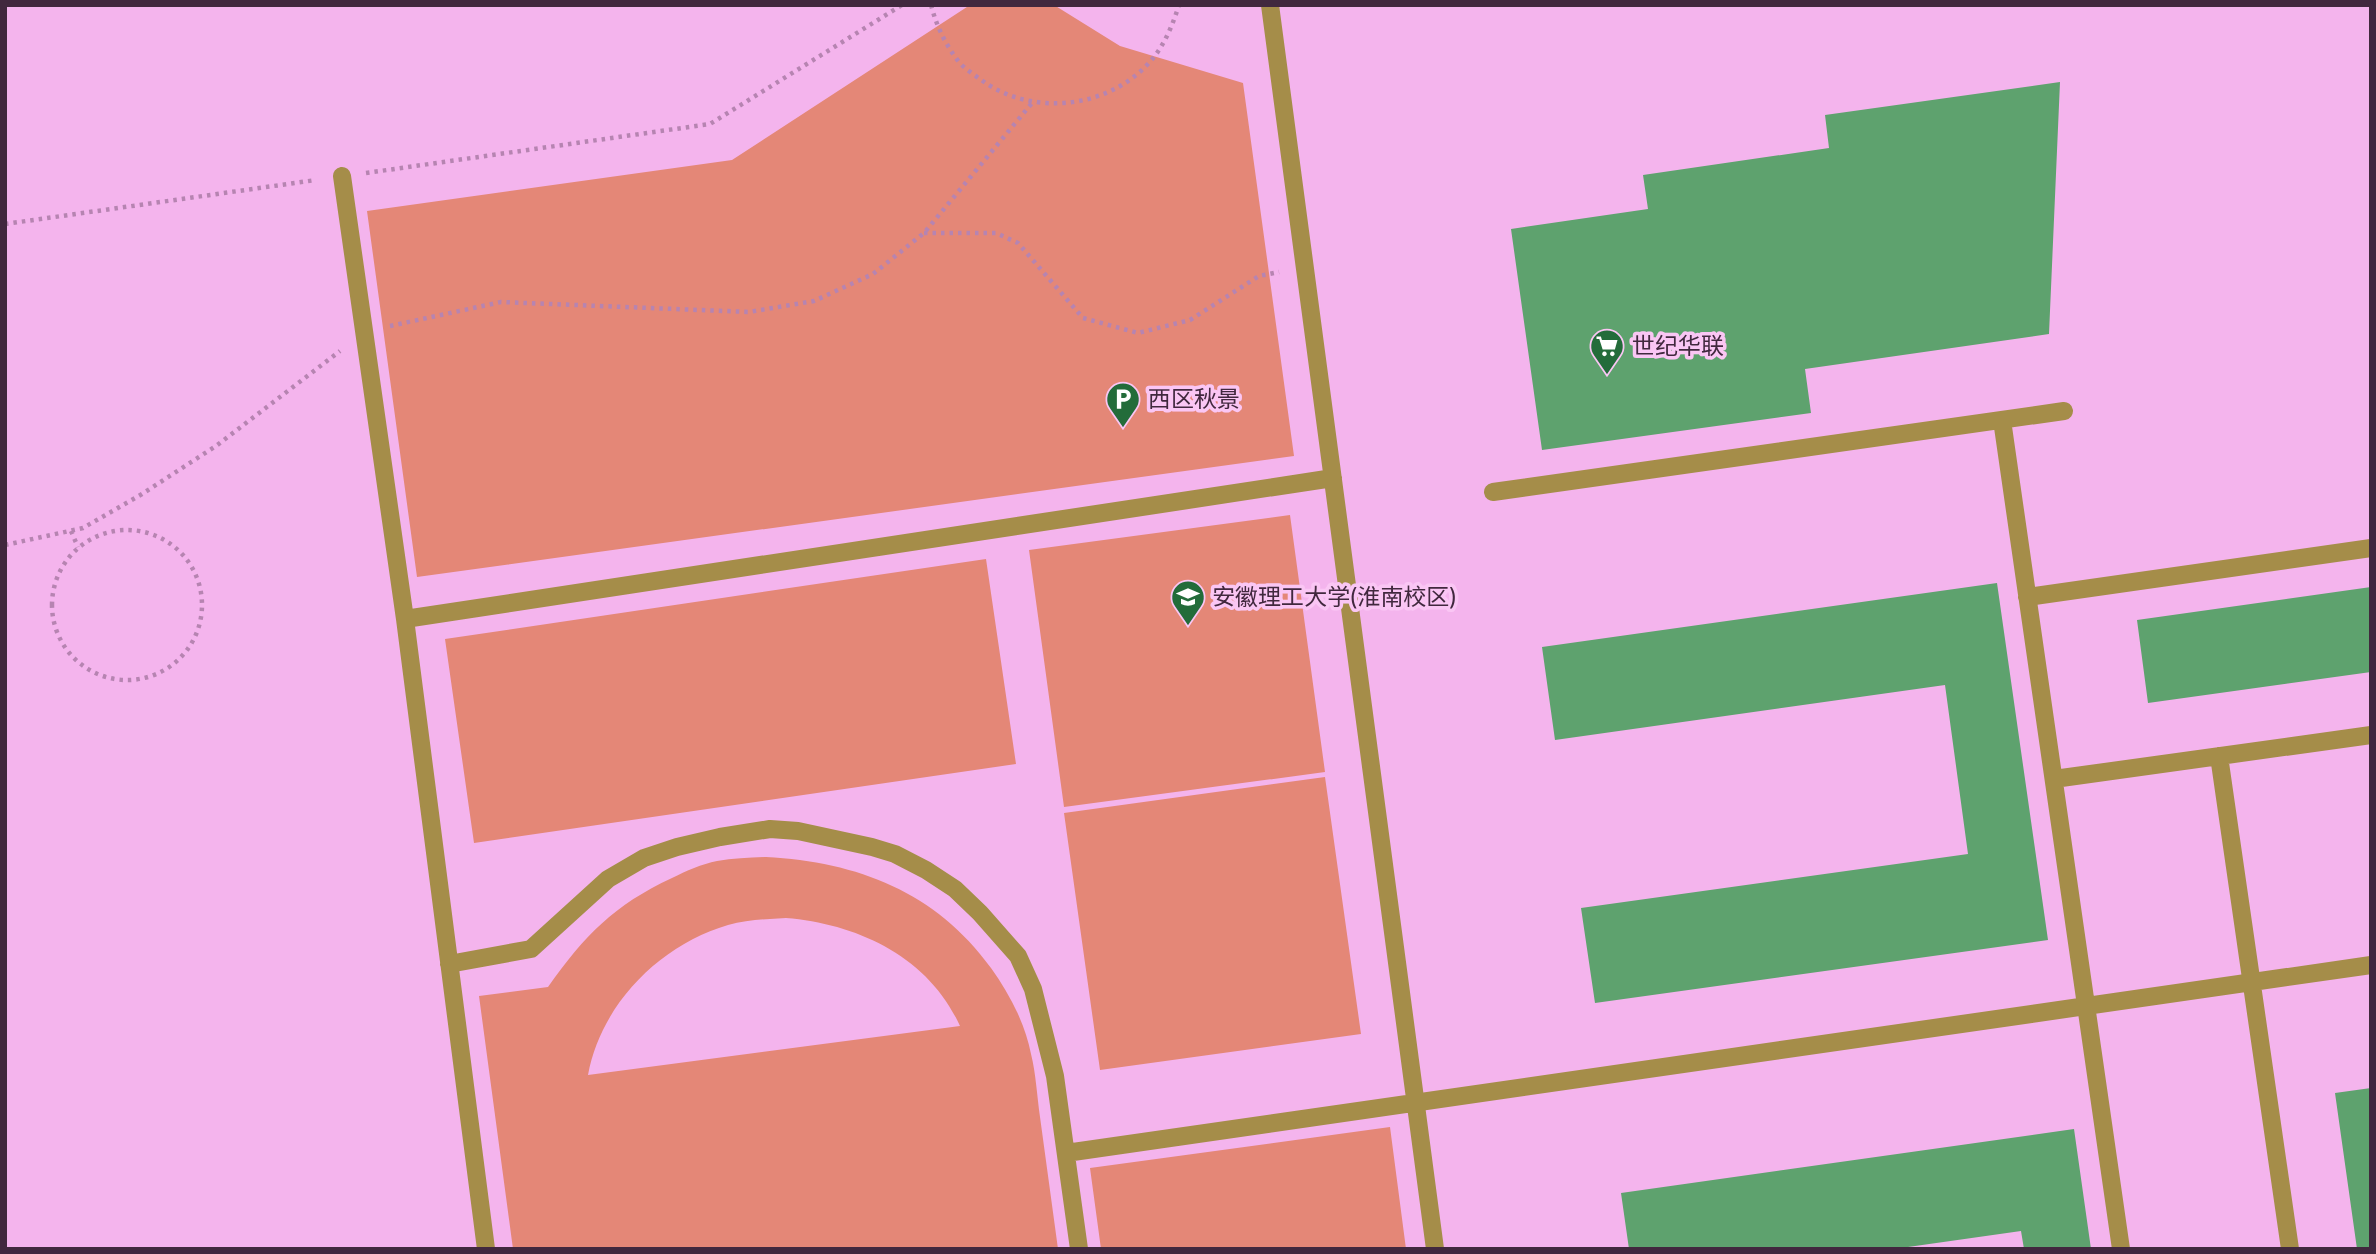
<svg xmlns="http://www.w3.org/2000/svg" width="2376" height="1254" font-family="Cabin,'Noto Sans SC',sans-serif">
<style>
.green{fill:#e48777;fill-rule:evenodd}
.building{fill:#5ea26e}
.lines{fill:none;stroke-linecap:round;stroke-linejoin:round}
.path{stroke:#b684b1;stroke-width:4.5;stroke-dasharray:3.5 5;stroke-linecap:butt}
.minor{stroke:#a58d49;stroke-width:18}
.labels{text-anchor:middle;stroke-width:7;stroke-linejoin:round;paint-order:stroke}
.poi-label{font-size:23px;fill:#41283e;stroke:#fac6f4;text-anchor:start}
</style>
<rect width="100%" height="100%" fill="#f4b4ed"/>
<path class="green" d="M970,5H1054L1120,46L1243,83L1294,456L417,577L367,211L732,160Z
M1290,515L1325,772L1064,807L1029,550Z
M986,559L1016,764L474,843L445,639Z
M1325,777L1361,1034L1100,1070L1064,813Z
M766,857C858,862 936,892 991,968C1009,993 1025,1023 1031,1054C1036,1074 1037,1096 1040,1117C1046,1161 1052,1205 1058,1249H513L479,996L548,987C585,935 614,905 672,878C686,871 702,864 717,861C733,858 750,858 766,857ZM786,918C858,924 929,957 960,1026L588,1075C601,1004 660,945 728,925C747,920 766,919 786,918Z
M1390,1127L1406,1249H1101L1090,1168Z"/>
<path class="building" d="M2060,82L2049,334L1805,369L1811,413L1542,450L1511,229L1648,209L1643,175L1829,148L1825,115Z
M1997,583L2048,940L1595,1003L1581,908L1968,854L1945,685L1555,740L1542,647Z
M2371,587V672L2148,703L2137,620Z
M2371,1088V1249H2357L2335,1093Z
M2074,1129L2091,1249H2024L2021,1231L1894,1249H1629L1621,1193Z"/>
<g class="lines">
<path class="path" d="M931,5C937,27 945,44 959,62C965,69 973,74 980,79C1029,116 1103,110 1146,66C1163,49 1172,27 1179,5
M366,173L710,124L902,5
M5,224L316,180
M924,233H996L1018,243L1083,318L1138,333L1190,320L1259,276L1279,272
M390,326L501,302L749,312L814,301L873,274L924,233L1032,103
M52 605a75 75 0 1 1 150 0a75 75 0 1 1-150 0Z
M71,531L78,547
M5,545L83,528L142,494L216,446L340,351"/>
<path class="minor" d="M1270,5L1435,1249
M342,176L405,619L486,1249
M2002,420L2121,1249
M1493,492L2064,411
M2027,597L2371,548
M405,619L1333,478
M2219,756L2290,1249
M2054,779L2371,735
M449,964L531,949L608,879L644,858L677,847L720,837L770,829L798,831L872,847L895,854L926,870L955,889L980,913L1018,956L1033,989L1055,1076L1079,1249
M1066,1153L2371,965"/>
</g>
<defs>
<g id="supermarket-pin" transform="scale(1.75)"><path d="M0 17L-7.5 6A9.5 9.5 0 1 1 7.5 6Z" fill="#236c3a" stroke="#fac6f4"/><path d="M-6-5.5h2.5l.6 2H6L4.5 2H-2.5L-4.4-4H-6ZM-1.5 3.2a1.3 1.3 0 1 0 .1 0ZM3 3.2a1.3 1.3 0 1 0 .1 0Z" fill="#fff"/></g>
<g id="parking-pin" transform="scale(1.75)"><path d="M0 17L-7.5 6A9.5 9.5 0 1 1 7.5 6Z" fill="#236c3a" stroke="#fac6f4"/><path d="M-3.5-5.5H1a3.5 3.5 0 0 1 0 7H-1V5.5H-3.5ZM-1-3.4V-.6H.8a1.4 1.4 0 0 0 0-2.8Z" fill="#fff"/></g>
<g id="university-pin" transform="scale(1.75)"><path d="M0 17L-7.5 6A9.5 9.5 0 1 1 7.5 6Z" fill="#236c3a" stroke="#fac6f4"/><path d="M0-5L7-2L0 1L-7-2ZM-4 1L0 2.5L4 1V4Q0 6-4 4Z" fill="#fff"/></g>
</defs>
<g fill-rule="evenodd">
<use href="#supermarket-pin" x="1607" y="346"/>
<use href="#parking-pin" x="1123" y="399"/>
<use href="#university-pin" x="1188" y="597"/>
</g>
<g class="labels">
<g class="poi-label">
<text x="1632" y="354">世纪华联</text>
<text x="1148" y="407">西区秋景</text>
<text x="1212" y="605">安徽理工大学(淮南校区)</text>
</g>
</g>
<rect width="2376" height="1254" fill="none" stroke="#41283e" stroke-width="14"/>
</svg>
